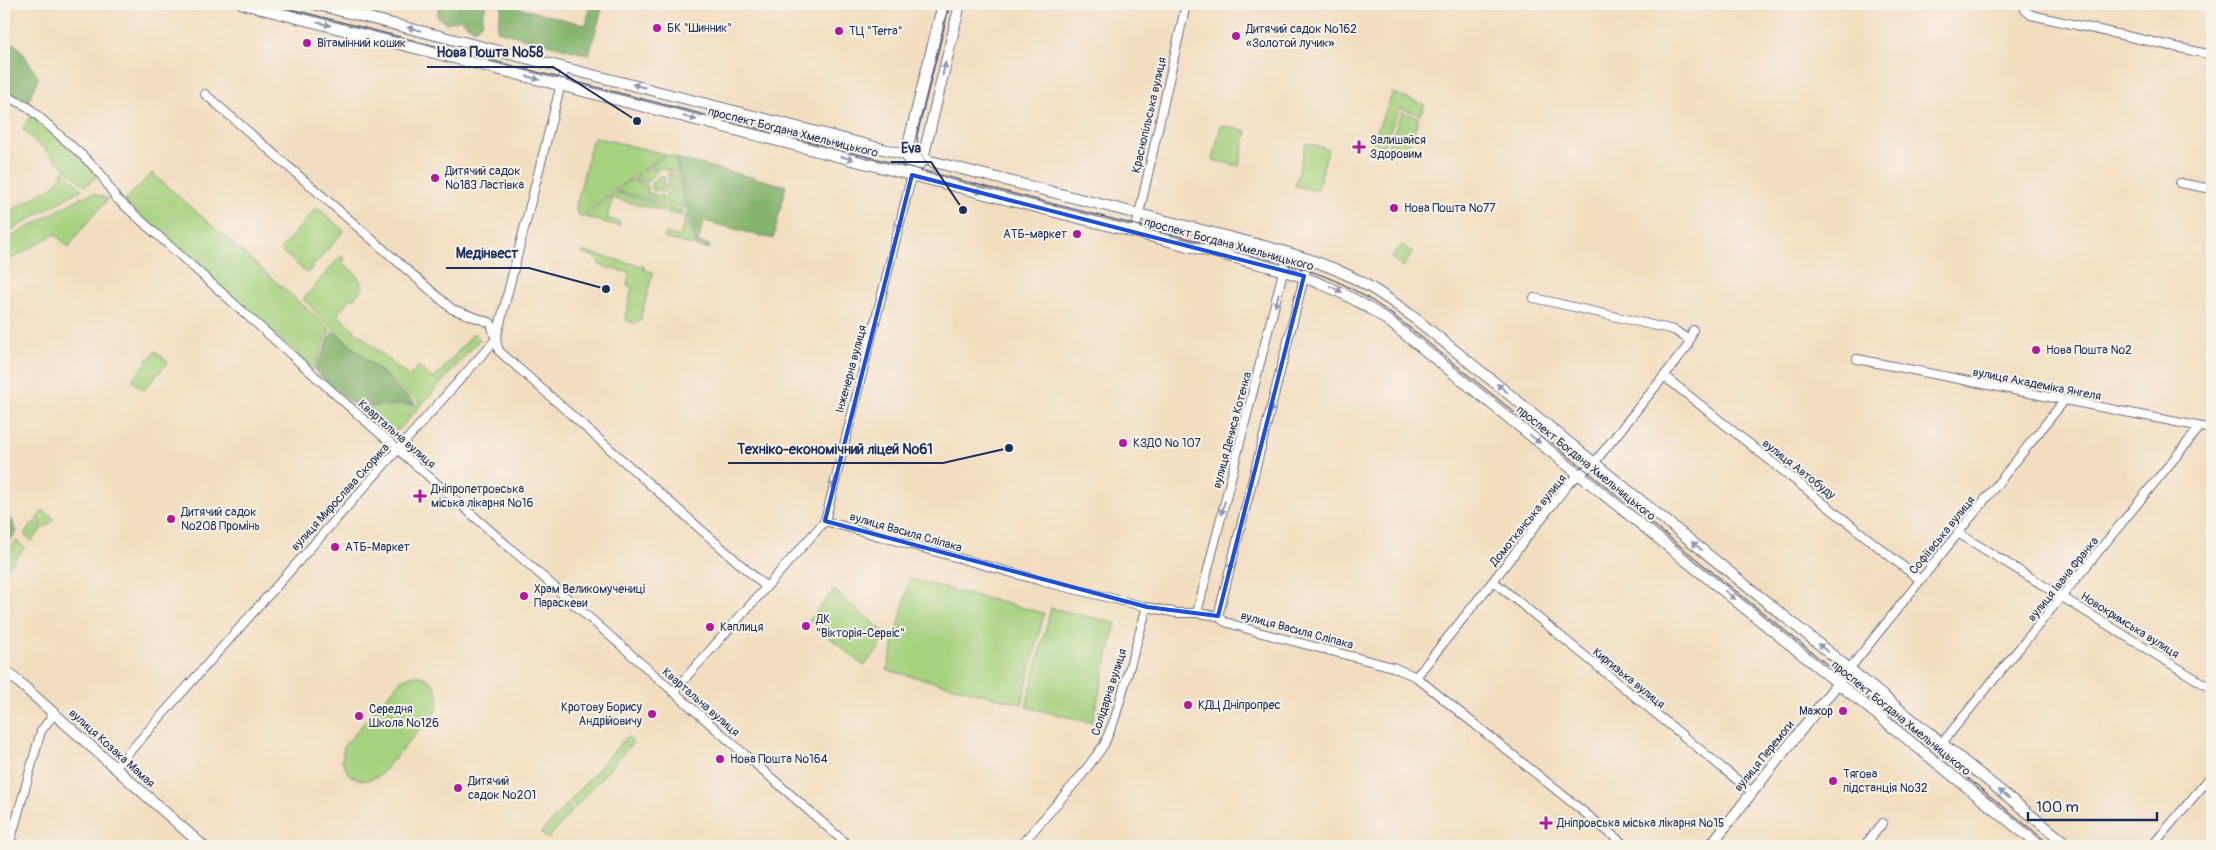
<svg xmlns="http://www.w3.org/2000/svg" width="2216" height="850" font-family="Pangolin,sans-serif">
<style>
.green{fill:#a6d17e;stroke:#60806e}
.forest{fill:#84b36d;stroke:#507166}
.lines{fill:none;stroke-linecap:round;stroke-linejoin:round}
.street-casing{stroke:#676c80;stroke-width:10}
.secondary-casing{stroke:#676c80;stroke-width:12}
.street{stroke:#fff;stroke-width:8}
.secondary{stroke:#fff;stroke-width:10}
.tram{stroke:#1b2f5e;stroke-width:1}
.oneway{fill:#8d97ae}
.marked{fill:none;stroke:#1d4ed8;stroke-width:4;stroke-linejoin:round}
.poi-dot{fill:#b5179e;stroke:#f7f3e8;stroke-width:2}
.labels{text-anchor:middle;stroke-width:4;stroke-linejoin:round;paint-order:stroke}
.poi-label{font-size:12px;fill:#1b2f5e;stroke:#f7f3e8;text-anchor:start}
.street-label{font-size:12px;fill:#1b2f5e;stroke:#f7f3e8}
.leader{fill:none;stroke:#1b2f5e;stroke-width:2}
.callout-dot{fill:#1b2f5e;stroke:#f7f3e8;stroke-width:2}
.callout-label{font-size:14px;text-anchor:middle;font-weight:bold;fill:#1b2f5e;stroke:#f7f3e8;stroke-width:4;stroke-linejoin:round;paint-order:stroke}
</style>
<rect width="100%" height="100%" fill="#f7f3e8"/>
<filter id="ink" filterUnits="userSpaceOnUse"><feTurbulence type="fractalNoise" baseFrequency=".02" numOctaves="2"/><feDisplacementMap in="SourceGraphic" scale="10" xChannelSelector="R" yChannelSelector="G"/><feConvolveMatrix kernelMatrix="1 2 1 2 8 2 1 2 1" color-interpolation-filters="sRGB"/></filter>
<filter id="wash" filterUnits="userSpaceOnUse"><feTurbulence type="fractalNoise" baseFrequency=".0096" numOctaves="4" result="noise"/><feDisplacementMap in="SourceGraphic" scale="20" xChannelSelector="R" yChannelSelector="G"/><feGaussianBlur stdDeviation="1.12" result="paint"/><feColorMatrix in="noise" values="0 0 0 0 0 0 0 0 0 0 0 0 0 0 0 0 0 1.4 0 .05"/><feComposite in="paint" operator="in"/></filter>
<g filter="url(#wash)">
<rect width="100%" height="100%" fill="#f3ddbf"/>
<path class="green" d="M1393,93L1425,105L1420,115L1400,108L1383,146L1372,142Z
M1402,112L1419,118L1404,155L1387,148Z
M30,117L36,118L96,173V178L85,186L22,129Z
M1221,125L1247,131L1239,166L1213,160Z
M595,137L664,154L610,193L582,217L577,213L576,207L592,141Z
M1306,143L1328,149L1317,191L1295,186Z
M666,155L674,157L678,173L650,166Z
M648,168L658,170L647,182L633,179Z
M64,171L82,189L4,234V214L54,186Z
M152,173L330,329L314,369L124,201Z
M668,173L678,176L685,208L616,191L630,180L647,185L648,193L665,197L670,190Z
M662,175L665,178L664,183L668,186L666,191L662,192L658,189L654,191L650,187L652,182L656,181L658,176Z
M614,192L684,211L683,216L612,198L611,195Z
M93,193L108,199L78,233L69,247L55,234L4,263V241L80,198Z
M609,196L612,200L607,218L620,222L619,226L585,217Z
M317,207L344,231L307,273L280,250Z
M686,215L695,246L664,238L666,233L680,237Z
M1402,245L1413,252L1403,267L1391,258Z
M582,251L645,267L644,270L653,272L640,321L635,323L627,321L625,318L632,287L627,285L630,273L599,265V261L592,256L582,254Z
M341,256L345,259L342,263L355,273L364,287L353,299L350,298L337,315L409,377L418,366L434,379L474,333L480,339L424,402H419C378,371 339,336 303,299Z
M155,351L168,362L144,390L132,380Z
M422,404L396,433L388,435L356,408Z
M43,510L54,519L45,528L36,520Z
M34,522L42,528L32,541L24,534Z
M16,541L25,548L4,572V554Z
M910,579L1044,613L1022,704L887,670Z
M834,590L889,636L864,666L809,620Z
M1051,608L1116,623L1092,723L1026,707Z
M414,675C434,677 443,692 436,711L379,776L364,781L349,775L342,761L344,746L401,680Z
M627,736L633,742L575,808L569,802Z
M567,804L573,810L548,839L541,833Z"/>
<path class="forest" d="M439,4H487L483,13L482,24L474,30L460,19L447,23L437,17Z
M502,4H520L519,8L586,25L590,8L582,6L583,4L603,5L589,55L497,31Z
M4,34L21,50L37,75L38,79L27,104L4,90Z
M676,158L786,186L773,239L704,221L698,242L710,245L709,249L697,247L689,218Z
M332,332L337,334L415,403L355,406L315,371Z
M4,513L13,521L14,528L17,532L4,547Z"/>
</g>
<g filter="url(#ink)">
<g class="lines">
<g class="street-casing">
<path id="street" d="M2024,4L2025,10L2031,15L2212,55
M275,12L276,4
M483,65L487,48
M205,94L452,309L491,323L499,351L766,587
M4,95L28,107L84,157L100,173L116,198L344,402L849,846
M2180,183L2212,189
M1135,232L1186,4
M1534,298L1674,330L1689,340
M1857,359L2212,429
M1664,376L1920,580
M825,521L1045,582L1147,607L1177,613H1197L1218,616L1225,622L1258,632L1393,667L1416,677L1626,846
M1958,533L2212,689
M1493,581L1752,792
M1197,613L1288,252
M1218,616L1309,258
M1416,677L1493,581L1569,483L1594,463L1664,376L1687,347L1693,330
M1838,683L2064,401
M673,692L825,521L912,175
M1942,743L2200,427
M115,768L496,339L565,68
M9,846L41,731L54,714
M1020,846L1081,776L1104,745L1115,718L1147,607
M1864,846L1883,823
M2152,846L2212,775"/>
</g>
<g class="secondary-casing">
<path id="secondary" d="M243,4L1263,265C1312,278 1350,293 1391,323L2040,846
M314,4L1268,247C1331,264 1365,279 1417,320L2069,846
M912,175L923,158L960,4
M912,175L907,154L909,141L943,4
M4,669L203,846
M1710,846L1838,683"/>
</g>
<use href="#street" class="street"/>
<use href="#secondary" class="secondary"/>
<path class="tram" d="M271,4L1265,258C1329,274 1359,288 1411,329L2052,846
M936,172C924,163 917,151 917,135L950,4"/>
</g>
<defs><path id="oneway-solid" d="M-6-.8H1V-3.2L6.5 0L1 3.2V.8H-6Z" transform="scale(1.25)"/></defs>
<g class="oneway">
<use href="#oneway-solid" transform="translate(324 24) rotate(14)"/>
<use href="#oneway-solid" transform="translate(414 29) rotate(-166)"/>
<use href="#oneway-solid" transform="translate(944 69) rotate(-77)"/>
<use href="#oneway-solid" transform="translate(533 78) rotate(14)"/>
<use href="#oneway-solid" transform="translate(639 86) rotate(-166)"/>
<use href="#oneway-solid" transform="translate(690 118) rotate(14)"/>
<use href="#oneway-solid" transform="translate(847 158) rotate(14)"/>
<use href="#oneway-solid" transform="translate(976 191) rotate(14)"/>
<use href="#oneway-solid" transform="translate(900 223) rotate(104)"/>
<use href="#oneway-solid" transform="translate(1336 289) rotate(26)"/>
<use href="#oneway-solid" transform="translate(1277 300) rotate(104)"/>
<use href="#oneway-solid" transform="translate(1502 388) rotate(-141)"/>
<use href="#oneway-solid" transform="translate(1271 412) rotate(-76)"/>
<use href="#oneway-solid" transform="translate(1535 439) rotate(39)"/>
<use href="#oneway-solid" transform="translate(834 482) rotate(104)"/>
<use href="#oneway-solid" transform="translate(1223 508) rotate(105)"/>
<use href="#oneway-solid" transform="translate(1697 546) rotate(-141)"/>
<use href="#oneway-solid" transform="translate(1230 569) rotate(-75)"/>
<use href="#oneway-solid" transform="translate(1730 595) rotate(39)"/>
<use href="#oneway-solid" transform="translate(1823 648) rotate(-141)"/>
<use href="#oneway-solid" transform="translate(2004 794) rotate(-141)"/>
</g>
</g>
<path class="marked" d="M912,175L1304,276L1218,616L1147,607L825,521Z"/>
<g class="poi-dot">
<circle cx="657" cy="28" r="5"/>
<circle cx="839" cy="31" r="5"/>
<circle cx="1236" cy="36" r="5"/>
<circle cx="307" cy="43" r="5"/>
<path d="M1356.5 139.5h5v5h5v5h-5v5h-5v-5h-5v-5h5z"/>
<circle cx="435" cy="178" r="5"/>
<circle cx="1394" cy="208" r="5"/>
<circle cx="1077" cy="234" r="5"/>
<circle cx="2036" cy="350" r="5"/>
<circle cx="1123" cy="443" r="5"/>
<path d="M417.5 488.5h5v5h5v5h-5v5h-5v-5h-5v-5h5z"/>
<circle cx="171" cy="519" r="5"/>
<circle cx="335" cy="547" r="5"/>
<circle cx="524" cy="596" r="5"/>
<circle cx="806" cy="626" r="5"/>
<circle cx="710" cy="627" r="5"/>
<circle cx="1188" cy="705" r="5"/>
<circle cx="1843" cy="711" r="5"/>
<circle cx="652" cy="714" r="5"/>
<circle cx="359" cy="716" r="5"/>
<circle cx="720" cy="759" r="5"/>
<circle cx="1833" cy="781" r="5"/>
<circle cx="458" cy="788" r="5"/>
<path d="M1543.5 815.5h5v5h5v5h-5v5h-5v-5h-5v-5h5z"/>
</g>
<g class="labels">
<g class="poi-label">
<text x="667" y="32">БК "Шинник"</text>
<text x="1246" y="33">Дитячий садок №162<tspan x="1246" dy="14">«Золотой лучик»</tspan></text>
<text x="849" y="35">ТЦ "Terra"</text>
<text x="317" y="47">Вітамінний кошик</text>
<text x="1370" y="144">Залишайся<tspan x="1370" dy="14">Здоровим</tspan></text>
<text x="445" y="175">Дитячий садок<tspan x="445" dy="14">№183 Ластівка</tspan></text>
<text x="1404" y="212">Нова Пошта №77</text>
<text x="1067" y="238" text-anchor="end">АТБ-маркет</text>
<text x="2046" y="354">Нова Пошта №2</text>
<text x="1133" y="447">КЗДО № 107</text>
<text x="431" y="493">Дніпропетровська<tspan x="431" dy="14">міська лікарня №16</tspan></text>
<text x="181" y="516">Дитячий садок<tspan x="181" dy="14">№208 Промінь</tspan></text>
<text x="345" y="551">АТБ-Маркет</text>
<text x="534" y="593">Храм Великомучениці<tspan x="534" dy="14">Параскеви</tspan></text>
<text x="816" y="623">ДК<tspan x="816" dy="14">"Вікторія-Сервіс"</tspan></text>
<text x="720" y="631">Каплиця</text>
<text x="1198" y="709">КДЦ Дніпропрес</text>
<text x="642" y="711" text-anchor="end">Кротову Борису<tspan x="642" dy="14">Андрійовичу</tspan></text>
<text x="369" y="713">Середня<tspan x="369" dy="14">Школа №126</tspan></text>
<text x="1833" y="715" text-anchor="end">Мажор</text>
<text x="730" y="763">Нова Пошта №164</text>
<text x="1843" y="778">Тягова<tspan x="1843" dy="14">пiдстанцiя №32</tspan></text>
<text x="468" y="785">Дитячий<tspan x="468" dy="14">садок №201</tspan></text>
<text x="1557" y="827">Дніпровська міська лікарня №15</text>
</g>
<g class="street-label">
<text transform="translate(1149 115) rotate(-77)" y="4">Краснопільська вулиця</text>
<text transform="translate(793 132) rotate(14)" y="4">проспект Богдана Хмельницького</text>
<text transform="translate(1229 244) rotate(15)" y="4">проспект Богдана Хмельницького</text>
<text transform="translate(851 369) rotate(-75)" y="4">Інженерна вулиця</text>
<text transform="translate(2037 384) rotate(11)" y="4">вулиця Академіка Янгеля</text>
<text transform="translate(1232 430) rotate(-75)" y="4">вулиця Дениса Котенка</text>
<text transform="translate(397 434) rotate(41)" y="4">Квартальна вулиця</text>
<text transform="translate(1586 463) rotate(39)" y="4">проспект Богдана Хмельницького</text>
<text transform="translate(1799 469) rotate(38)" y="4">вулиця Автобуду</text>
<text transform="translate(340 497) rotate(-48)" y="4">вулиця Мирослава Скорика</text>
<text transform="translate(1528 520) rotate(-51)" y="4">Домотканська вулиця</text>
<text transform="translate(906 532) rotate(16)" y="4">вулиця Василя Сліпака</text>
<text transform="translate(1942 535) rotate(-51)" y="4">Софіївська вулиця</text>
<text transform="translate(2063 579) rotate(-51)" y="4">вулиця Івана Франка</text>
<text transform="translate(2130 625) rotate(32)" y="4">Новокримська вулиця</text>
<text transform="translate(1297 630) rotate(15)" y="4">вулиця Василя Сліпака</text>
<text transform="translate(1629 678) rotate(39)" y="4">Киргизька вулиця</text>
<text transform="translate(1109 692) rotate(-72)" y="4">Солідарна вулиця</text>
<text transform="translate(701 702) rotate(41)" y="4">Квартальна вулиця</text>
<text transform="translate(1901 718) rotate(39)" y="4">проспект Богдана Хмельницького</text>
<text transform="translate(112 748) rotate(42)" y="4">вулиця Козака Мамая</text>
<text transform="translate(1764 756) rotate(-51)" y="4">вулиця Перемоги</text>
</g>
</g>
<path class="leader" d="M637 121L553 67H427M963 210L931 162H891M606 289L529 268H446M1009 448L943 463H728"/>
<g class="callout-dot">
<circle cx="637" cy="121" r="5"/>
<circle cx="963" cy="210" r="5"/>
<circle cx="606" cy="289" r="5"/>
<circle cx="1009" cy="448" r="5"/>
</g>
<g class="callout-label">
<text x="490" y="57">Нова Пошта №58</text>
<text x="911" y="153">Eva</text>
<text x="487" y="258">Медінвест</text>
<text x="835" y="454">Техніко-економічний ліцей №61</text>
</g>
<rect width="2216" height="850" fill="none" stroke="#f7f3e8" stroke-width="20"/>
<path d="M2028 812v8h129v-8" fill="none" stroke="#1b2f5e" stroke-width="2.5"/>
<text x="2036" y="812" font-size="15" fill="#1b2f5e" stroke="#f7f3e8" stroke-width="4" paint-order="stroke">100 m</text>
</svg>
